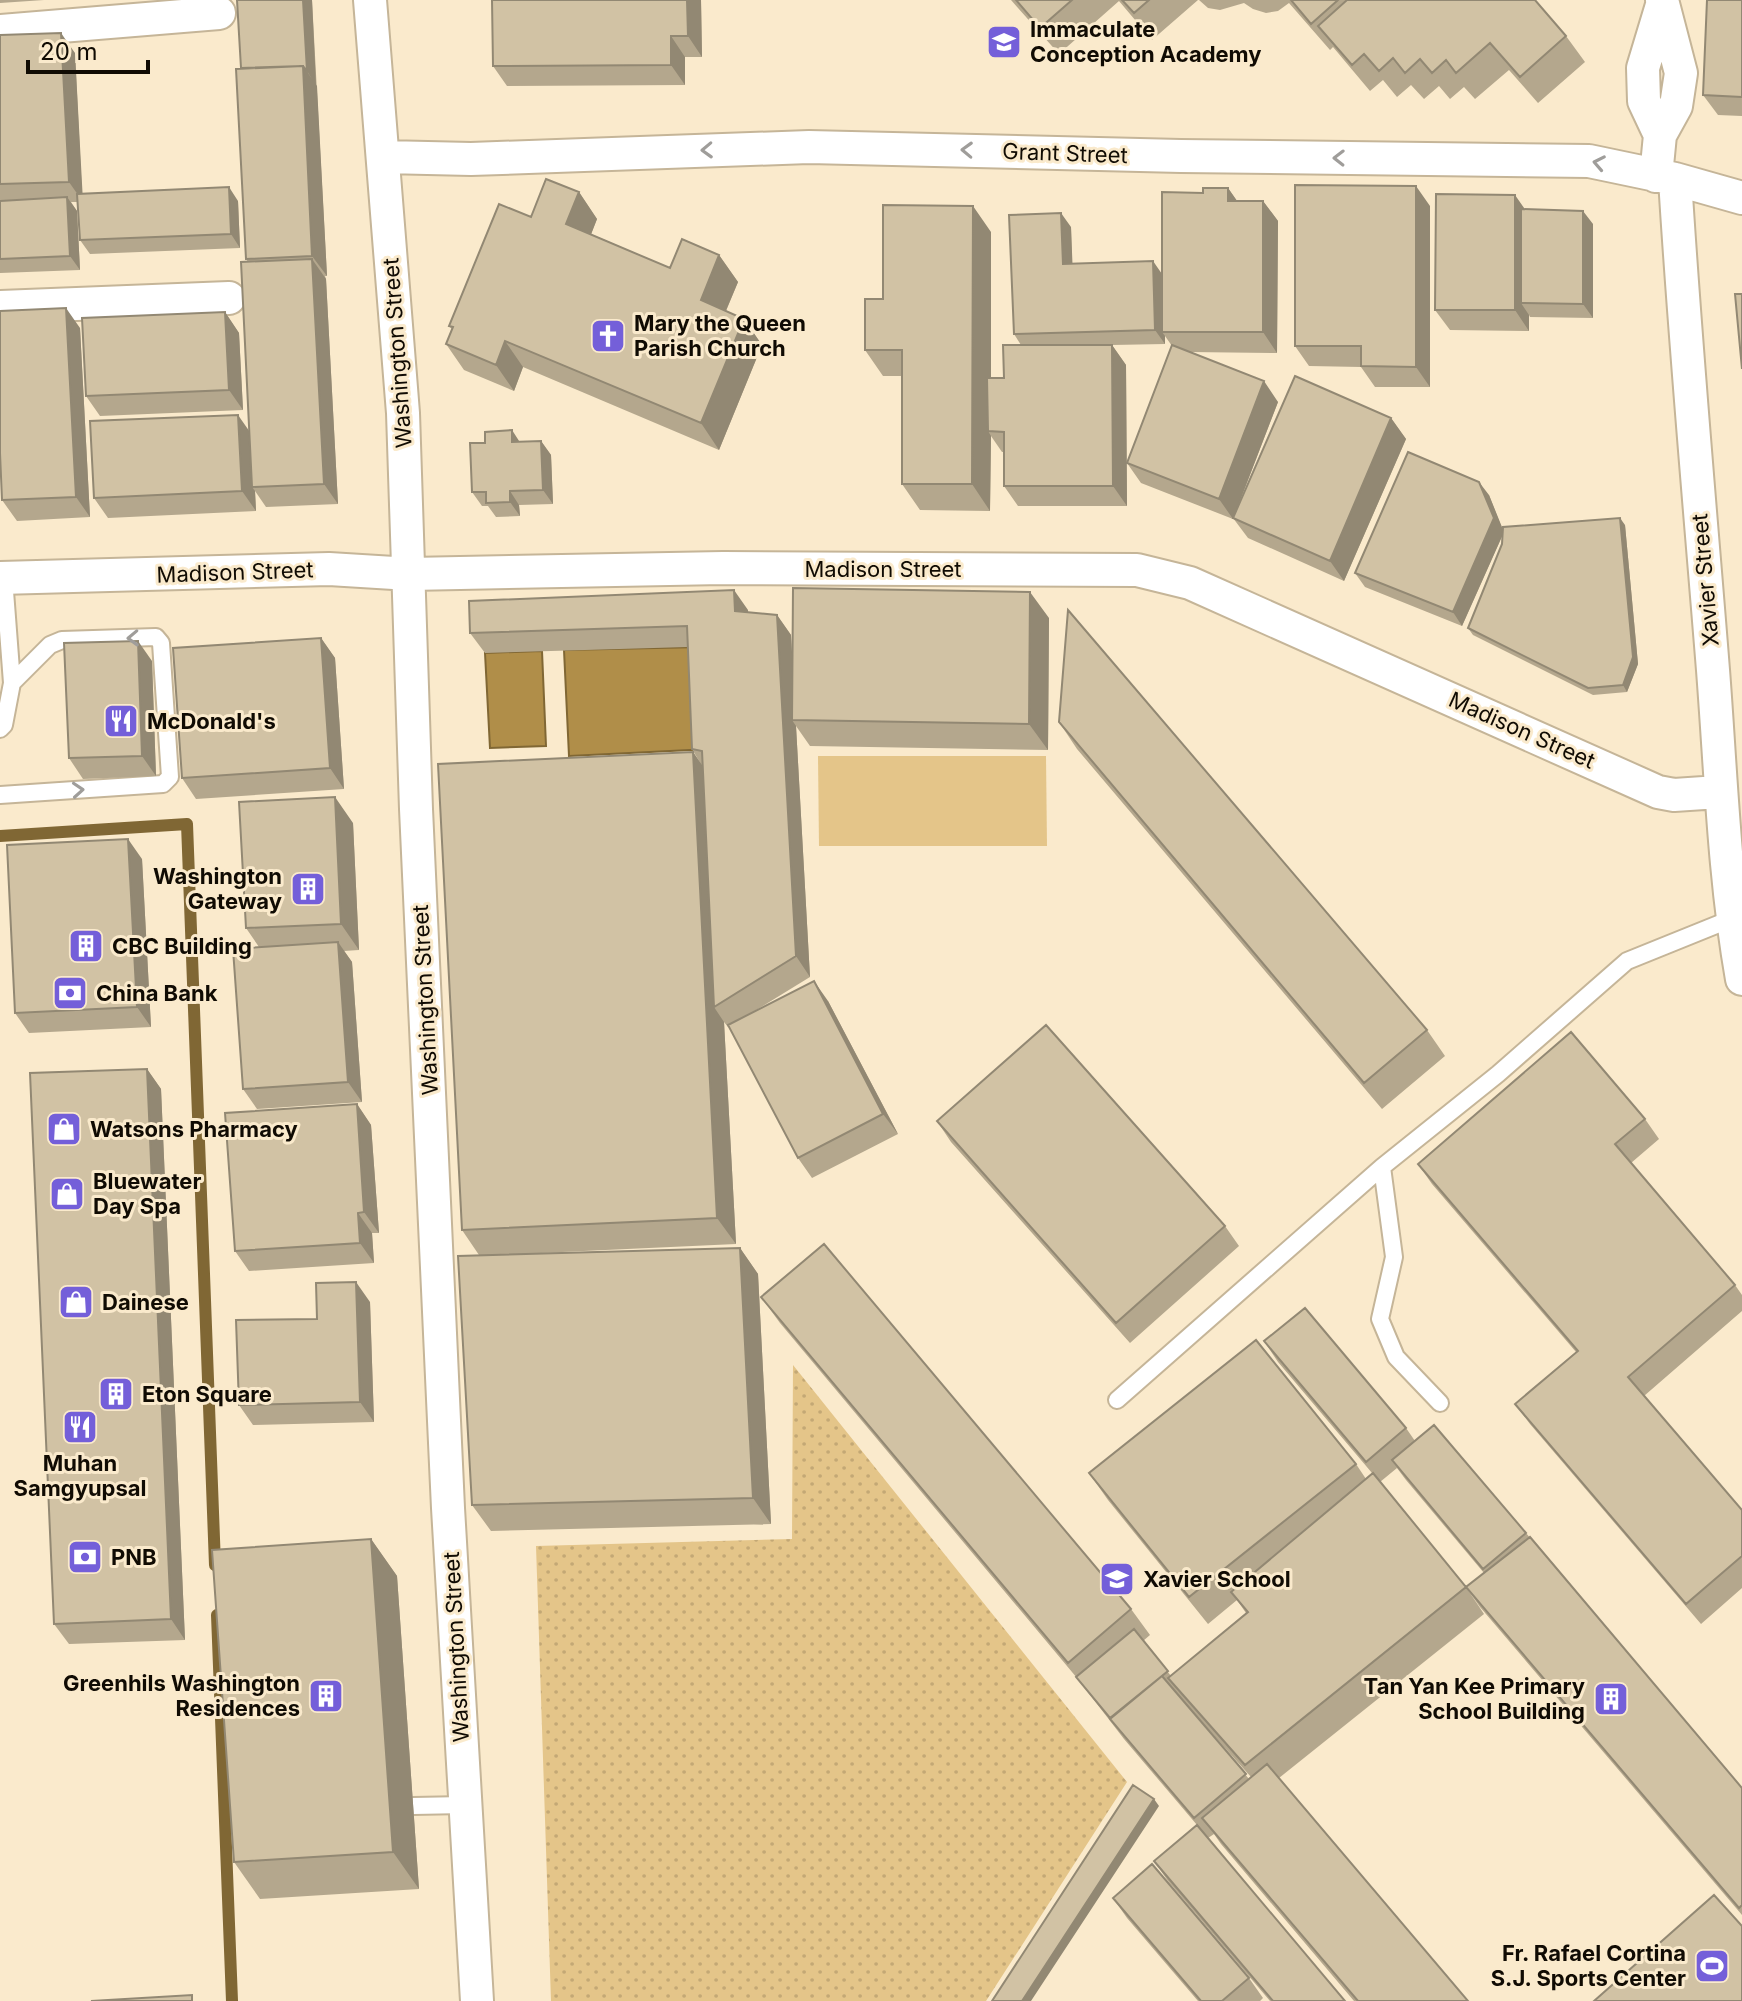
<svg xmlns="http://www.w3.org/2000/svg" width="1742" height="2001" font-family="Inter,sans-serif">
<style>
.grass{fill:url(#grass-dots)}
.pitch{fill:#e4c589}
.water{fill:#b08e49;stroke:#806734;stroke-width:2}
.lines{fill:none;stroke-linecap:round;stroke-linejoin:round}
.stream{stroke:#806734;stroke-width:12}
.service-casing{stroke:#c5b598;stroke-width:20}
.minor-casing{stroke:#c5b598;stroke-width:36}
.service{stroke:#fff;stroke-width:16}
.minor{stroke:#fff;stroke-width:32}
.wall{fill:#b4a78d;fill-rule:evenodd}
.shaded-wall{fill:#928873}
.building{fill:#d1c2a4;stroke:#928873;stroke-width:2}
.oneway{stroke:#9f9d9a}
.labels{text-anchor:middle;stroke-width:6;stroke-linejoin:round;paint-order:stroke}
.poi-label{font-size:22px;font-weight:bold;fill:#100b03;stroke:#faeacc;text-anchor:start}
.street-label{font-size:22px;fill:#100b03;stroke:#faeacc}
</style>
<defs>
<pattern id="grass-dots" width="8" height="8" patternUnits="userSpaceOnUse" patternTransform="scale(2)"><rect width="8" height="8" fill="#e4c589"/><path d="M2 2h.1M6 6h.1" fill="none" stroke="#c3a875" stroke-width="1.8" stroke-linecap="round"/></pattern>
</defs>
<rect width="100%" height="100%" fill="#faeacc"/>
<path class="grass" d="M793,1365L1127,1782L986,2001H551L536,1546L792,1539Z"/>
<path class="pitch" d="M818,756H1046L1047,846H819Z"/>
<path class="water" d="M702,647L710,749L569,756L564,650Z
M542,651L546,746L490,748L485,653Z"/>
<g class="lines">
<path class="stream" d="M0,836L187,824L215,1565
M217,1615L232,2001"/>
<g class="service-casing">
<path id="service" d="M0,729L4,725L12,683L4,578
M0,795L163,784L170,777L161,643L156,637L62,640L50,645L12,683
M1382,1167L1394,1257L1380,1319L1396,1357L1440,1403
M1117,1400L1382,1167L1498,1074L1627,961L1731,919
M413,1806L465,1805"/>
</g>
<g class="minor-casing">
<path id="minor" d="M370,0L403,413L416,809L448,1508L477,2001
M0,31L219,13
M1660,135L1644,101L1643,68L1662,5
M384,157L471,159L809,147L1181,156L1589,161L1675,179L1742,198
M1656,176L1660,135L1676,106L1681,73L1662,0
M1675,179C1685,343 1700,507 1713,670C1721,774 1724,877 1742,979
M0,307L229,298
M0,578L329,569L410,574L723,568L1137,570L1190,583L1658,792L1674,795L1719,792"/>
</g>
<use href="#service" class="service"/>
<use href="#minor" class="minor"/>
</g>
<path class="wall" d="M0,0H44L0,3Z
M312,0L327,276H325L326,279L338,504L266,507L255,491L256,511L108,518L94,498L249,431L248,262L246,259L241,68Z
M701,0L702,57H685V85L507,86L493,66Z
M1011,0H1198L1152,40L1119,1L1059,54Z
M1199,0H1535L1566,36L1585,62L1538,103L1509,70L1475,99L1464,87L1450,99L1439,86L1424,99L1411,85L1397,97L1383,80L1370,91L1333,47L1330,50L1289,3L1278,11L1266,13L1253,9L1244,3L1220,10L1208,8Z
M1742,0V116L1718,115L1703,95Z
M0,35L75,53L82,194L238,201L240,248L90,254L80,240L78,202H71L77,211L80,270L0,273Z
M1228,188L1237,201H1263L1278,221L1277,353L1189,352L1278,402L1233,519L1141,483L1127,463L1172,346L1165,336V344L1112,345L1126,365L1127,506H1018L1004,486V452H1002L991,436L990,511L920,510L902,484V376H883L865,350L883,299L991,232V378H1004L1021,345L1014,334L1071,227L1072,263L1162,274L1203,193Z
M579,192L597,219L591,234L670,268L719,255L738,282L726,311L744,319L762,345L719,450L523,367L514,391L464,370L446,344L452,329L449,326L531,217Z
M1430,206V387H1375L1361,367L1309,366L1295,346Z
M1525,210L1593,224V318L1530,317L1529,315V331L1450,330L1435,310Z
M225,312L239,333L243,410L100,416L86,396Z
M80,328L90,517L17,521L2,500Z
M1391,418L1406,439L1344,581L1248,538L1233,518Z
M541,441L551,455L553,504L519,505L520,516L496,517L488,506H482L472,492L520,442Z
M1489,495L1503,531L1625,525L1638,664L1627,692L1593,695L1473,635L1468,628L1502,544L1503,534L1462,626L1365,587L1355,573Z
M748,610V612L777,615L791,635L792,666L1049,618L1048,750L810,746L796,726L810,977L748,1015L828,1001L898,1134L812,1178L798,1158L729,1026L728,1027L724,1022L736,1244L540,1253L740,1248L758,1274L771,1524L491,1531L472,1505L479,1255L462,1230L693,752L702,766L692,749L688,647L485,653L470,633Z
M321,638L335,658L344,789L196,799L182,778Z
M152,661L156,776L83,779L69,758Z
M1059,722L1427,1030L1445,1056L1382,1109L1077,749Z
M353,823L359,950L344,951L352,962L362,1102L257,1109L243,1089L259,947L246,928Z
M142,859L151,1027L29,1033L15,1013Z
M147,1069L161,1089L185,1640L69,1644L54,1624Z
M357,1104L371,1125L379,1233H372L374,1263L249,1271L235,1251Z
M1645,1119L1659,1139L1631,1163L1735,1285L1742,1295V1311L1644,1396L1742,1510V1588L1701,1624L1530,1424L1515,1404L1576,1352L1432,1184L1418,1164Z
M937,1121L1225,1226L1239,1246L1130,1343L951,1142Z
M761,1297L1131,1609L1150,1635L1143,1641L1171,1676L1246,1613L1237,1600L1208,1624L1108,1500L1089,1473L1356,1464L1366,1479L1372,1473L1278,1362L1264,1341L1406,1428L1415,1441L1526,1533L1742,1788V1915L1480,1607L1466,1587L1484,1573L1406,1480L1397,1468L1380,1482L1466,1587L1484,1614L1279,1778L1468,2001H1354L1221,1844L1214,1834L1208,1838L1345,2001H1270L1168,1881L1154,1861L1197,1825L1124,1739L1077,1678L780,1323ZM1192,1711L1251,1777L1249,1779Z
M370,1302L374,1422L253,1425L239,1405L317,1319Z
M371,1539L397,1576L419,1889L260,1899L234,1862Z
M1113,1898L1249,1978L1263,1998L1260,2001H1198L1127,1918Z"/>
<path class="shaded-wall" d="M303,0H312L316,85L307,71Z
M687,0H701L702,57L688,36Z
M61,33L75,53L83,202L69,182Z
M671,36L685,57V85L671,65Z
M303,66L317,86L327,276L312,256Z
M1416,186L1430,206V387L1416,367Z
M229,187L238,201L240,248L231,234Z
M1228,188L1242,208L1228,201Z
M579,192L597,219L585,250L566,224Z
M1515,195L1529,215L1521,303L1529,315V331L1515,310Z
M67,197L77,211L80,270L70,256Z
M1263,201L1278,221L1277,353L1263,332Z
M973,206L991,232V431H988L991,436L990,511L972,484Z
M1583,211L1593,224V318L1583,304Z
M1061,213L1071,227L1073,277L1063,264Z
M719,255L738,282L719,327L701,300Z
M312,259L326,279L338,504L324,484Z
M1153,261L1162,274V332L1165,336V344L1155,330Z
M66,308L80,328L90,517L76,497Z
M225,312L239,333L243,410L229,390Z
M744,319L762,345L719,450L701,423Z
M505,341L523,367L514,391L496,365Z
M1112,345L1126,365L1127,506L1113,486Z
M1264,381L1278,402L1233,519L1219,499Z
M238,415L252,435V487L255,491L256,511L242,491Z
M1391,418L1406,439L1344,581L1330,561Z
M512,430L521,444L512,442Z
M541,441L551,455L553,504L543,490Z
M1479,482L1489,495L1504,532L1462,626L1453,612Z
M510,491L519,505L520,516L510,502Z
M1620,518L1625,525L1638,664L1627,692L1623,685Z
M734,590L748,610L749,631L735,611Z
M1030,592L1049,618L1048,750L1029,724Z
M777,615L791,635L796,720H792L796,726L810,977L796,956Z
M321,638L335,658L344,789L330,768Z
M138,641L152,661L156,776L142,756Z
M693,752L711,778L714,1007L724,1022L736,1244L717,1218Z
M335,797L353,823L359,950L341,924Z
M128,839L142,859L151,1027L137,1007Z
M338,942L352,962L362,1102L348,1082Z
M814,981L828,1001L898,1134L883,1114Z
M147,1069L161,1089L185,1640L171,1619Z
M357,1104L371,1125L379,1233L364,1212Z
M358,1213L372,1233L374,1263L360,1243Z
M740,1248L758,1274L771,1524L753,1498Z
M356,1282L370,1302L374,1422L360,1402Z
M371,1539L397,1576L419,1889L393,1852Z
M1154,1799L1159,1806L1031,2001H1022Z"/>
<path class="building" d="M237,0H303L307,71L303,66L241,68Z
M492,0H687L688,36H671V65L493,66Z
M1016,0H1072L1040,28Z
M1122,0H1149L1134,13Z
M1291,0H1338L1311,24Z
M1347,0H1535L1566,36L1520,77L1490,43L1456,73L1446,60L1432,73L1420,59L1405,73L1393,58L1379,71L1364,54L1352,65L1318,26Z
M1707,0H1742V97L1703,95Z
M61,33L69,182L0,184V35Z
M303,66L312,256L246,259L236,69Z
M546,179L579,192L566,224L670,268L682,239L719,255L701,300L744,319L701,423L505,341L496,365L446,344L453,327L449,326L499,204L531,217Z
M1295,185L1416,186V367L1361,366V346H1295Z
M229,187L231,234L80,240L77,194Z
M1203,188H1228V201H1263V332H1162V192L1203,193Z
M1436,194L1515,195V310H1435Z
M67,197L70,256L0,259V201Z
M883,205L973,206L972,484H902V350H865V299H883Z
M1521,209L1583,211V304L1521,303Z
M1061,213L1063,264L1153,261L1155,330L1014,334L1009,215Z
M312,259L324,484L252,487L241,262Z
M1735,294H1742V369Z
M66,308L76,497L2,500L0,453V311Z
M225,312L229,390L86,396L82,318Z
M1003,345H1112L1113,486H1004V432L988,431L987,378H1004Z
M1172,345L1264,381L1219,499L1127,463Z
M1295,376L1391,418L1330,561L1233,518Z
M238,415L242,491L94,498L90,421Z
M512,430V442L541,441L543,490L510,491V502L486,503V492H472L470,443H485V432Z
M1408,452L1479,482L1494,518L1453,612L1355,573Z
M1620,518L1633,657L1623,685L1588,688L1468,628L1502,544L1503,527Z
M793,588L1030,592L1029,724L792,720Z
M734,590L735,611L777,615L796,956L714,1007L702,751L692,749L687,626L470,633L469,601Z
M1068,610L1427,1030L1364,1083L1059,722Z
M321,638L330,768L182,778L173,648Z
M138,641L142,756L69,758L64,643Z
M693,752L717,1218L462,1230L438,764Z
M335,797L341,924L246,928L239,802Z
M128,839L137,1007L15,1013L7,845Z
M338,942L348,1082L243,1089L233,949Z
M814,981L883,1114L798,1158L728,1025Z
M1046,1025L1225,1226L1116,1323L937,1121Z
M1571,1032L1645,1119L1615,1144L1735,1285L1628,1377L1742,1510V1556L1686,1604L1515,1404L1578,1351L1418,1164Z
M147,1069L171,1619L54,1624L30,1073Z
M357,1104L364,1212L358,1213L360,1243L235,1251L225,1113Z
M824,1244L1131,1609L1068,1663L761,1297Z
M740,1248L753,1498L472,1505L458,1256Z
M356,1282L360,1402L239,1405L236,1320L317,1319L316,1283Z
M1305,1308L1406,1428L1366,1462L1264,1341Z
M1256,1340L1356,1464L1189,1597L1089,1473Z
M1434,1425L1526,1533L1483,1569L1392,1460Z
M1373,1473L1466,1587L1245,1765L1168,1678L1248,1612L1231,1592Z
M1530,1537L1742,1788V1905L1739,1908L1466,1587Z
M371,1539L393,1852L234,1862L212,1550Z
M1134,1629L1168,1671L1110,1718L1076,1677Z
M1162,1676L1246,1774L1194,1818L1110,1719Z
M1267,1764L1468,2001H1358L1202,1818Z
M1133,1785L1154,1799L1022,2001H992Z
M1197,1825L1345,2001H1273L1154,1861Z
M1152,1864L1249,1978L1222,2001H1201L1113,1898Z
M1714,1895L1742,1926V2001H1594Z
M192,1995V2001H91Z"/>
<defs><path id="oneway-chevron" d="M-2-3.5L2.5 0L-2 3.5" fill="none" stroke-width="1.6" stroke-linecap="round" stroke-linejoin="round" transform="scale(2)"/></defs>
<g class="oneway">
<use href="#oneway-chevron" transform="translate(707 150) rotate(178)"/>
<use href="#oneway-chevron" transform="translate(967 150) rotate(-178)"/>
<use href="#oneway-chevron" transform="translate(1339 158) rotate(-179)"/>
<use href="#oneway-chevron" transform="translate(1599 163) rotate(-169)"/>
<use href="#oneway-chevron" transform="translate(133 638) rotate(178)"/>
<use href="#oneway-chevron" transform="translate(78 790) rotate(-4)"/>
</g>
<defs>
<g id="school-square" transform="scale(1.8)"><rect x="-9" y="-9" width="18" height="18" rx="4" fill="#745fd9" stroke="#faeacc"/><path d="M0-5L7-2L0 1L-7-2ZM-4 1L0 2.5L4 1V4Q0 6-4 4Z" fill="#fff"/></g>
<g id="church-square" transform="scale(1.8)"><rect x="-9" y="-9" width="18" height="18" rx="4" fill="#745fd9" stroke="#faeacc"/><path d="M-1.2-6h2.4v3.5h3.3v2.4h-3.3V6h-2.4V-.1h-3.3v-2.4h3.3Z" fill="#fff"/></g>
<g id="restaurant-square" transform="scale(1.8)"><rect x="-9" y="-9" width="18" height="18" rx="4" fill="#745fd9" stroke="#faeacc"/><path d="M-5-6h1v4h1v-4h1v4h1v-4h1v5L-1.5 .5V6h-2V.5L-5-1ZM5-6V6H3V1.5H1.5Q1.5-4 5-6Z" fill="#fff"/></g>
<g id="building-square" transform="scale(1.8)"><rect x="-9" y="-9" width="18" height="18" rx="4" fill="#745fd9" stroke="#faeacc"/><path d="M-4-6H4V6H1V3H-1V6H-4ZM-2.5-4.3h1.7v1.8h-1.7ZM.8-4.3h1.7v1.8H.8ZM-2.5-1h1.7V.8h-1.7ZM.8-1h1.7V.8H.8Z" fill="#fff"/></g>
<g id="bank-square" transform="scale(1.8)"><rect x="-9" y="-9" width="18" height="18" rx="4" fill="#745fd9" stroke="#faeacc"/><path d="M-6-4H6V4H-6ZM0-2.3a2.3 2.3 0 1 0 0 4.6a2.3 2.3 0 1 0 0-4.6Z" fill="#fff"/></g>
<g id="shop-square" transform="scale(1.8)"><rect x="-9" y="-9" width="18" height="18" rx="4" fill="#745fd9" stroke="#faeacc"/><path d="M-5-2.5h2.3a2.7 3.5 0 0 1 5.4 0H5L5.5 6h-11ZM-1.5-2.5h3a1.5 2.3 0 0 0-3 0Z" fill="#fff"/></g>
<g id="stadium-square" transform="scale(1.8)"><rect x="-9" y="-9" width="18" height="18" rx="4" fill="#745fd9" stroke="#faeacc"/><path d="M0-5a6.5 5 0 1 0 0 10a6.5 5 0 1 0 0-10ZM-3.5-1.8h7v3.6h-7Z" fill="#fff"/></g>
</defs>
<g fill-rule="evenodd">
<use href="#school-square" x="1004" y="42"/>
<use href="#church-square" x="608" y="336"/>
<use href="#restaurant-square" x="121" y="721"/>
<use href="#building-square" x="308" y="889"/>
<use href="#building-square" x="86" y="946"/>
<use href="#bank-square" x="70" y="993"/>
<use href="#shop-square" x="64" y="1129"/>
<use href="#shop-square" x="67" y="1194"/>
<use href="#shop-square" x="76" y="1302"/>
<use href="#building-square" x="116" y="1394"/>
<use href="#restaurant-square" x="80" y="1427"/>
<use href="#bank-square" x="85" y="1557"/>
<use href="#school-square" x="1117" y="1579"/>
<use href="#building-square" x="326" y="1696"/>
<use href="#building-square" x="1611" y="1699"/>
<use href="#stadium-square" x="1712" y="1966"/>
</g>
<g class="labels">
<g class="poi-label">
<text x="1030" y="37">Immaculate<tspan x="1030" dy="25">Conception Academy</tspan></text>
<text x="634" y="331">Mary the Queen<tspan x="634" dy="25">Parish Church</tspan></text>
<text x="147" y="729">McDonald's</text>
<text x="282" y="884" text-anchor="end">Washington<tspan x="282" dy="25">Gateway</tspan></text>
<text x="112" y="954">CBC Building</text>
<text x="96" y="1001">China Bank</text>
<text x="90" y="1137">Watsons Pharmacy</text>
<text x="93" y="1189">Bluewater<tspan x="93" dy="25">Day Spa</tspan></text>
<text x="102" y="1310">Dainese</text>
<text x="142" y="1402">Eton Square</text>
<text x="80" y="1471" text-anchor="middle">Muhan<tspan x="80" dy="25">Samgyupsal</tspan></text>
<text x="111" y="1565">PNB</text>
<text x="1143" y="1587">Xavier School</text>
<text x="300" y="1691" text-anchor="end">Greenhils Washington<tspan x="300" dy="25">Residences</tspan></text>
<text x="1585" y="1694" text-anchor="end">Tan Yan Kee Primary<tspan x="1585" dy="25">School Building</tspan></text>
<text x="1686" y="1961" text-anchor="end">Fr. Rafael Cortina<tspan x="1686" dy="25">S.J. Sports Center</tspan></text>
</g>
<g class="street-label">
<text transform="translate(1065 153) rotate(2)" y="8">Grant Street</text>
<text transform="translate(397 353) rotate(-94)" y="8">Washington Street</text>
<text x="883" y="577">Madison Street</text>
<text transform="translate(235 572) rotate(-2)" y="8">Madison Street</text>
<text transform="translate(1705 580) rotate(-95)" y="8">Xavier Street</text>
<text transform="translate(1522 730) rotate(24)" y="8">Madison Street</text>
<text transform="translate(425 1000) rotate(-93)" y="8">Washington Street</text>
<text transform="translate(456 1647) rotate(-93)" y="8">Washington Street</text>
</g>
</g>
<path d="M28 60v12h120v-12" fill="none" stroke="#100b03" stroke-width="4"/>
<text x="40" y="60" font-size="24" fill="#100b03" stroke="#faeacc" stroke-width="6" paint-order="stroke">20 m</text>
</svg>
